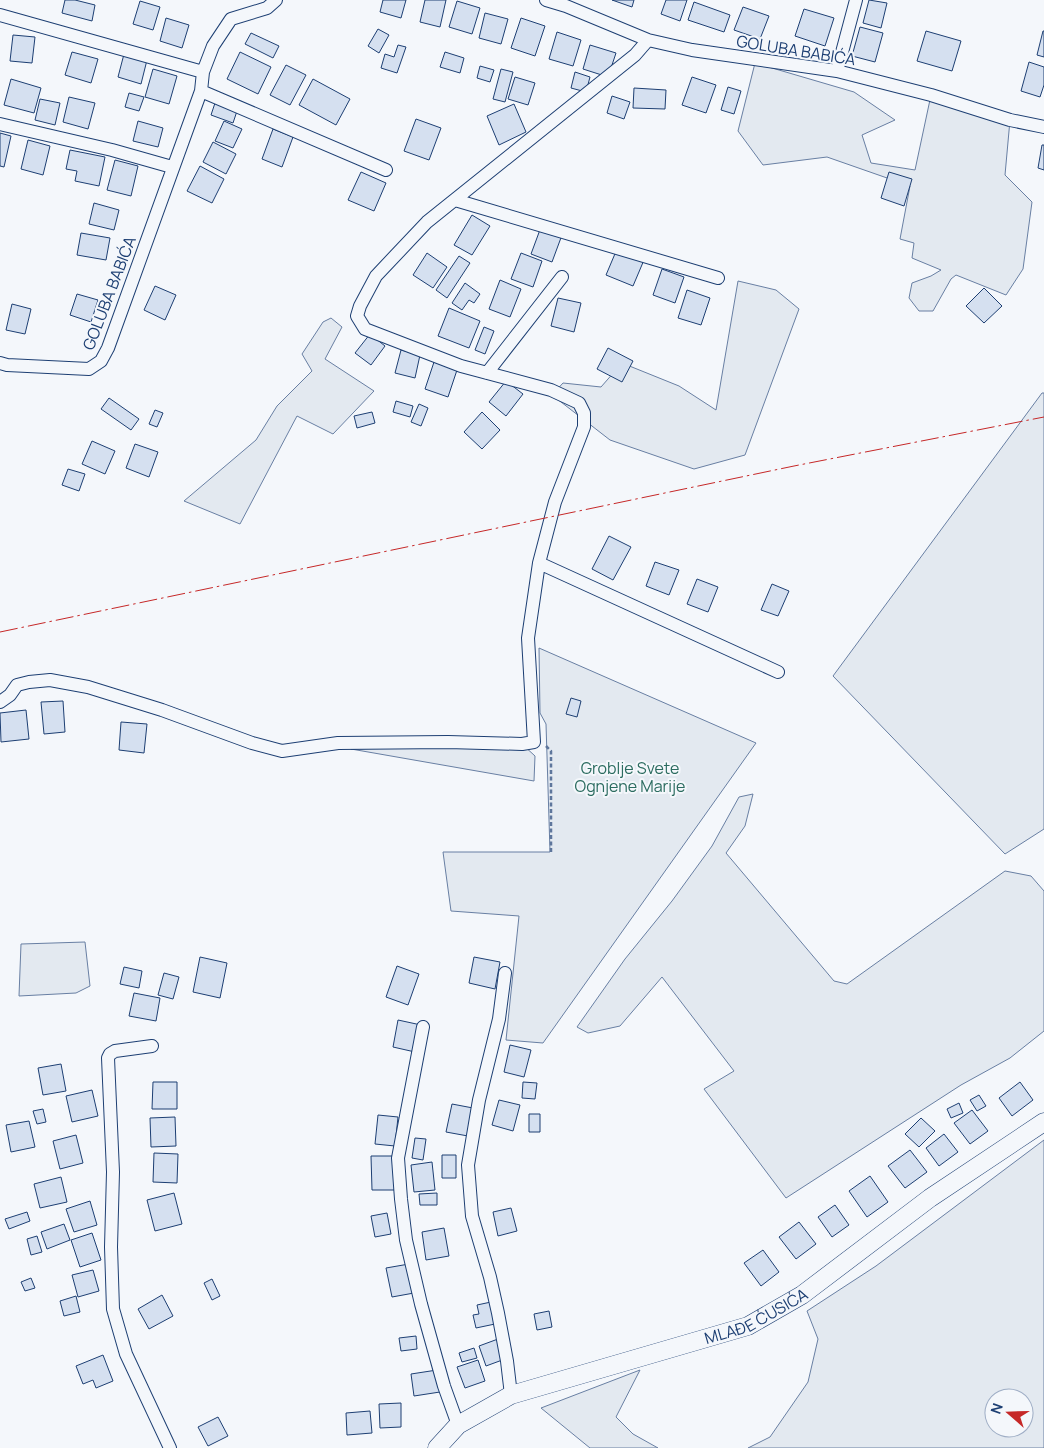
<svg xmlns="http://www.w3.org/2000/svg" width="1044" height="1448" font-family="Manrope,sans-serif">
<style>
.green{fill:#e3e9f0;stroke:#687fa3;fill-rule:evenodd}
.building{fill:#d5e0f0;stroke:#1d3f73}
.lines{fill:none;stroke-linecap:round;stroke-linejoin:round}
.street-casing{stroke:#1d3f73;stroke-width:14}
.secondary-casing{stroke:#1d3f73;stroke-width:19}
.path{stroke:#5e769c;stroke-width:2.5;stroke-dasharray:4 2.5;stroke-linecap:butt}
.street{stroke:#f4f7fb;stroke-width:12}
.secondary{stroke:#f4f7fb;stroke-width:18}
.power{stroke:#c62828;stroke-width:1;stroke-dasharray:18 4 2.5 4;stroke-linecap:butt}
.labels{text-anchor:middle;stroke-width:4;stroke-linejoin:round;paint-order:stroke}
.street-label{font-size:16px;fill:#1d3f73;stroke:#f4f7fb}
.park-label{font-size:16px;fill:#2c6c60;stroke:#f4f7fb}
</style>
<rect width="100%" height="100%" fill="#f4f7fb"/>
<path class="green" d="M755,63L854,92L895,120L862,135L871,163L915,170L931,95L1010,120L1005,175L1032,202L1023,269L1006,295L956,275L951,279L933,311H919L909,298L912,283L931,276L941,270L912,258L914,243L900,239L910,186L827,157L763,165L738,131Z
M738,281L776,290L799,309L745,455L694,469L610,440L552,395L563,383L601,387L622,363L679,386L716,410Z
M331,318L342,327L325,359L374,391L333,434L297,416L240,524L184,501L256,440L277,406L312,371L302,354L323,322Z
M1042,393H1044V829L1005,854L833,676Z
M539,648L756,743L543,1043L506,1040L519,916L451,911L443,852H550L546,724L540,713Z
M522,744L535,756L534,781L351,749Z
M753,794L745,826L726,853L834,981L847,984L1005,871L1031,876L1044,891V1031L1010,1058L961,1085L786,1198L704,1089L734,1071L662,977L620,1026L588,1033L577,1027L625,959L672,901L712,846L739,797Z
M85,942L90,986L76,993L19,996L21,944Z
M1044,1140V1448H748L770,1437L808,1382L818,1339L807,1311L876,1266ZM994,1398H1024V1428H994Z
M640,1370L616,1417L633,1434L658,1448H590L541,1408Z"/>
<path class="building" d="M65,0H75L95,5L92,21L62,13Z
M383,0H406L401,18L380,12Z
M425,0H446L440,27L420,22Z
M612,0H634L632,7Z
M666,0H687L680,21L661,14Z
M869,0L887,3L881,28L863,23Z
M140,1L160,7L153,30L133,24Z
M457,1L480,8L472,34L449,27Z
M694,2L730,15L724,32L688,20Z
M743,7L769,16L760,39L734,30Z
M804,9L834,18L825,46L795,36Z
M485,13L508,19L501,44L479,38Z
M166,18L189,25L182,48L160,41Z
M521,18L545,26L535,56L511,48Z
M860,27L883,33L875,62L852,56Z
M378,29L389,35L379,53L368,46Z
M926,31L961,41L952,71L917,61Z
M1043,31H1044V57L1037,55Z
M557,32L581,40L573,66L549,59Z
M251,33L279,46L273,58L245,44Z
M13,35L35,37L32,63L10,61Z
M398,45L406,47L397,73L381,68L385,54L394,57Z
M590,45L616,53L608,77L583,69Z
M72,52L98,59L91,83L65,75Z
M240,52L271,67L258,94L227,79Z
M445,52L464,58L460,73L440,67Z
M124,54L147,60L141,84L118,77Z
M1029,62L1044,67V85L1040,97L1021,91Z
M286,65L306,75L290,105L270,95Z
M480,66L494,70L490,82L477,78Z
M153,69L177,76L169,104L145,97Z
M501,69L513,72L505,102L493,99Z
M575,72L590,77L586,92L571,88Z
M515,77L535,83L528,105L508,99Z
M692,77L716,85L706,113L682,105Z
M11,79L41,88L34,113L4,105Z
M313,79L350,99L336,125L299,105Z
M728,87L741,91L734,114L721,110Z
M634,88L666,90L665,109L633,108Z
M129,93L144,97L139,111L125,107Z
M612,96L630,102L624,119L607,113Z
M69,97L95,103L88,129L63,122Z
M40,99L60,103L55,125L35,120Z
M216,100L238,108L233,123L211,115Z
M514,104L526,132L499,145L487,116Z
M416,119L441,128L429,160L404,151Z
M138,121L163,128L158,147L133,141Z
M224,121L242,129L233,148L215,141Z
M273,129L293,137L282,167L262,159Z
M0,133L11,136L4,167L0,166Z
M28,140L50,146L43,175L21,169Z
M213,142L236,154L226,174L203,162Z
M1042,145H1044V170L1038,168Z
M70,150L105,157L99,186L75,181L77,171L66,169Z
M115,160L138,166L131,196L107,190Z
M200,166L224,179L212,203L187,191Z
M361,172L386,183L374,211L348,200Z
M889,172L912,179L904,206L881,198Z
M94,203L119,210L114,230L89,224Z
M472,215L490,226L472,255L454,245Z
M541,227L562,235L552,262L531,254Z
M81,233L110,238L106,260L77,255Z
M617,249L644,260L633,286L606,275Z
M427,253L447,267L433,288L413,275Z
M521,253L542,261L533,287L511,279Z
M459,256L470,263L447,298L436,290Z
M662,269L684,277L675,303L653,295Z
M500,280L521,289L510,317L489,309Z
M465,283L480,294L474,303L469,300L462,310L452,303Z
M155,286L176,295L165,320L144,310Z
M984,288L1002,306L984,323L966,306Z
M687,290L710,298L701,325L678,318Z
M77,294L98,300L91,322L70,315Z
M558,298L581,303L574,332L551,326Z
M12,304L31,309L25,334L6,330Z
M449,308L480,321L469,348L438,336Z
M484,327L494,331L485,354L475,350Z
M370,334L385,346L371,365L355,353Z
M608,348L633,361L622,382L597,369Z
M401,350L420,355L415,378L395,373Z
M434,362L457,370L448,397L425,389Z
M506,381L523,394L506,416L489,402Z
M109,398L139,419L131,430L101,409Z
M396,401L413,406L410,417L393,412Z
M419,404L428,408L421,426L411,422Z
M155,410L163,413L157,427L149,424Z
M372,412L375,423L357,428L354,416Z
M482,412L500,430L482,449L464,432Z
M92,441L115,451L105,474L82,464Z
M135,444L158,452L149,477L126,468Z
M68,469L85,474L79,491L62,485Z
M609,536L631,547L613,580L592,569Z
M655,562L679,570L669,595L646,586Z
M697,579L718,587L708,612L687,604Z
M772,584L789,591L778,616L761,610Z
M571,698L581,701L577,717L566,714Z
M63,701L65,732L44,734L41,702Z
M26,710L29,739L1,742L0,713Z
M121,722L147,724L144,753L119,750Z
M200,957L227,963L220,998L193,992Z
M474,957L500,962L495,989L469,983Z
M397,966L419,974L408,1005L386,997Z
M124,967L142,971L139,988L120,984Z
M164,973L179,977L173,999L158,995Z
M134,993L160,998L156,1021L129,1016Z
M398,1020L421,1025L415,1052L393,1047Z
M510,1045L531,1050L524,1077L504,1072Z
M61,1064L66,1091L43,1095L38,1068Z
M153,1082H177V1109H152Z
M523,1082L537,1083L535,1099L522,1098Z
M1020,1082L1033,1100L1012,1116L999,1098Z
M92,1090L98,1116L72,1122L66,1096Z
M979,1095L986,1106L977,1111L970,1100Z
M499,1100L520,1105L513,1131L492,1125Z
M959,1103L963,1113L951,1118L947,1109Z
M452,1104L473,1108L468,1136L446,1132Z
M43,1109L46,1122L37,1124L33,1111Z
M972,1110L988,1131L970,1144L954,1123Z
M529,1114H540V1132H529Z
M378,1115L398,1117L395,1146L375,1144Z
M175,1117L176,1146L151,1147L150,1118Z
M921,1118L935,1131L919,1147L905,1134Z
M29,1121L35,1147L11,1152L6,1125Z
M944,1134L958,1152L939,1166L926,1148Z
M76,1135L83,1163L60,1169L53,1141Z
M415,1138L426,1139L423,1160L412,1158Z
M910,1150L927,1172L905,1188L888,1166Z
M154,1153L178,1154L177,1183L153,1182Z
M442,1155H456V1178H442Z
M371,1156H395V1190H372Z
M432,1162L435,1190L414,1192L411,1165Z
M870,1176L888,1202L867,1217L849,1191Z
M61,1177L67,1202L40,1208L34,1184Z
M174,1193L182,1224L155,1231L147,1200Z
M437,1193V1205H420L419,1194Z
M90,1201L97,1225L74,1232L66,1209Z
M835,1205L849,1225L832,1237L818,1217Z
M511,1208L517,1231L498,1236L493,1212Z
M27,1212L30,1221L9,1229L5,1219Z
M387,1213L391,1234L375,1237L371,1216Z
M799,1222L816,1244L796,1259L779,1237Z
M64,1224L70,1240L47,1249L41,1232Z
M444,1228L449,1256L426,1260L422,1232Z
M92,1233L101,1260L80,1267L71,1240Z
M37,1236L42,1252L31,1255L27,1239Z
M763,1250L779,1272L761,1286L744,1263Z
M409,1264L414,1293L392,1297L386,1268Z
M93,1270L99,1291L78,1297L72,1275Z
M31,1278L35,1288L25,1291L21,1282Z
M212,1279L220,1296L212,1300L204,1283Z
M162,1295L173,1316L149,1329L138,1309Z
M76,1296L80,1312L64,1316L60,1301Z
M491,1302L495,1324L476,1328L473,1315L479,1314L477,1305Z
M549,1311L552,1327L537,1330L534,1314Z
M416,1336L417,1349L401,1351L399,1338Z
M498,1339L505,1359L486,1366L479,1346Z
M474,1348L477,1358L462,1362L459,1353Z
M103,1355L113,1381L96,1388L93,1380L83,1384L76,1366Z
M478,1360L485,1381L465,1388L457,1367Z
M437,1370L440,1392L414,1396L411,1374Z
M401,1403V1427L380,1428L379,1404Z
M370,1411L372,1433L347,1435L346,1413Z
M218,1417L228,1436L208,1446L198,1427Z"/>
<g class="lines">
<g class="street-casing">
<path id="street" d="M546,0L566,6L648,40L692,50L837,71L931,95L1010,120L1044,127
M0,15L203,72
M837,71L856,0
M201,91L386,170
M0,124L112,150L172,167
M455,200L718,278
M0,363L7,365L89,369L101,361L108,348L201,91L203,72L213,46L231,19L267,8L276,0
M487,373L562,277
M539,563L778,672
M0,702L10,695L17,685L29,682L50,680L88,687L162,710L252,743L282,751L338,743L448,742L522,744L534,742L528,638L539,563L555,502L584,427V413L579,403L551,390L461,366L365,329L357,316L360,306L376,276L427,222L635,55L648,40
M505,973L499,1019L479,1100L468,1165L472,1216L490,1277L498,1313L507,1361L511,1395
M423,1027L398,1158L401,1199L406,1240L421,1304L444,1386L458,1425
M152,1046L115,1051L110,1054L108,1058L113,1172L111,1247L113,1309L126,1354L170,1448"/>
</g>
<g class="secondary-casing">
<g id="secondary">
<path id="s1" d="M437,1448L458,1425L511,1395L748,1326L802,1295L930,1198L1044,1122"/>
</g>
</g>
<path class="path" d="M546,746L551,751V852"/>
<use href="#street" class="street"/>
<use href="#secondary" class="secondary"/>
<path class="power" d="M0,632L794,466L1044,417"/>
</g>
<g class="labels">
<g class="street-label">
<text transform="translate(796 50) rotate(9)" y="6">GOLUBA BABIĆA</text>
<text transform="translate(109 293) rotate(-69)" y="6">GOLUBA BABIĆA</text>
<text dy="6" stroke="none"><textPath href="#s1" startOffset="350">MLAĐE ĆUSIĆA</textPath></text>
</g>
<g class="park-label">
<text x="630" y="774">Groblje Svete<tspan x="630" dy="18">Ognjene Marije</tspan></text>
</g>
</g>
<g transform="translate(1009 1413) rotate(290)"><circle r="24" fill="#f4f7fb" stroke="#9eadc5"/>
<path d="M0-4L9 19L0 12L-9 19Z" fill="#c62828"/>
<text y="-8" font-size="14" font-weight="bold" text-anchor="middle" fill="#1d3f73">N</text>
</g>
</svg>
